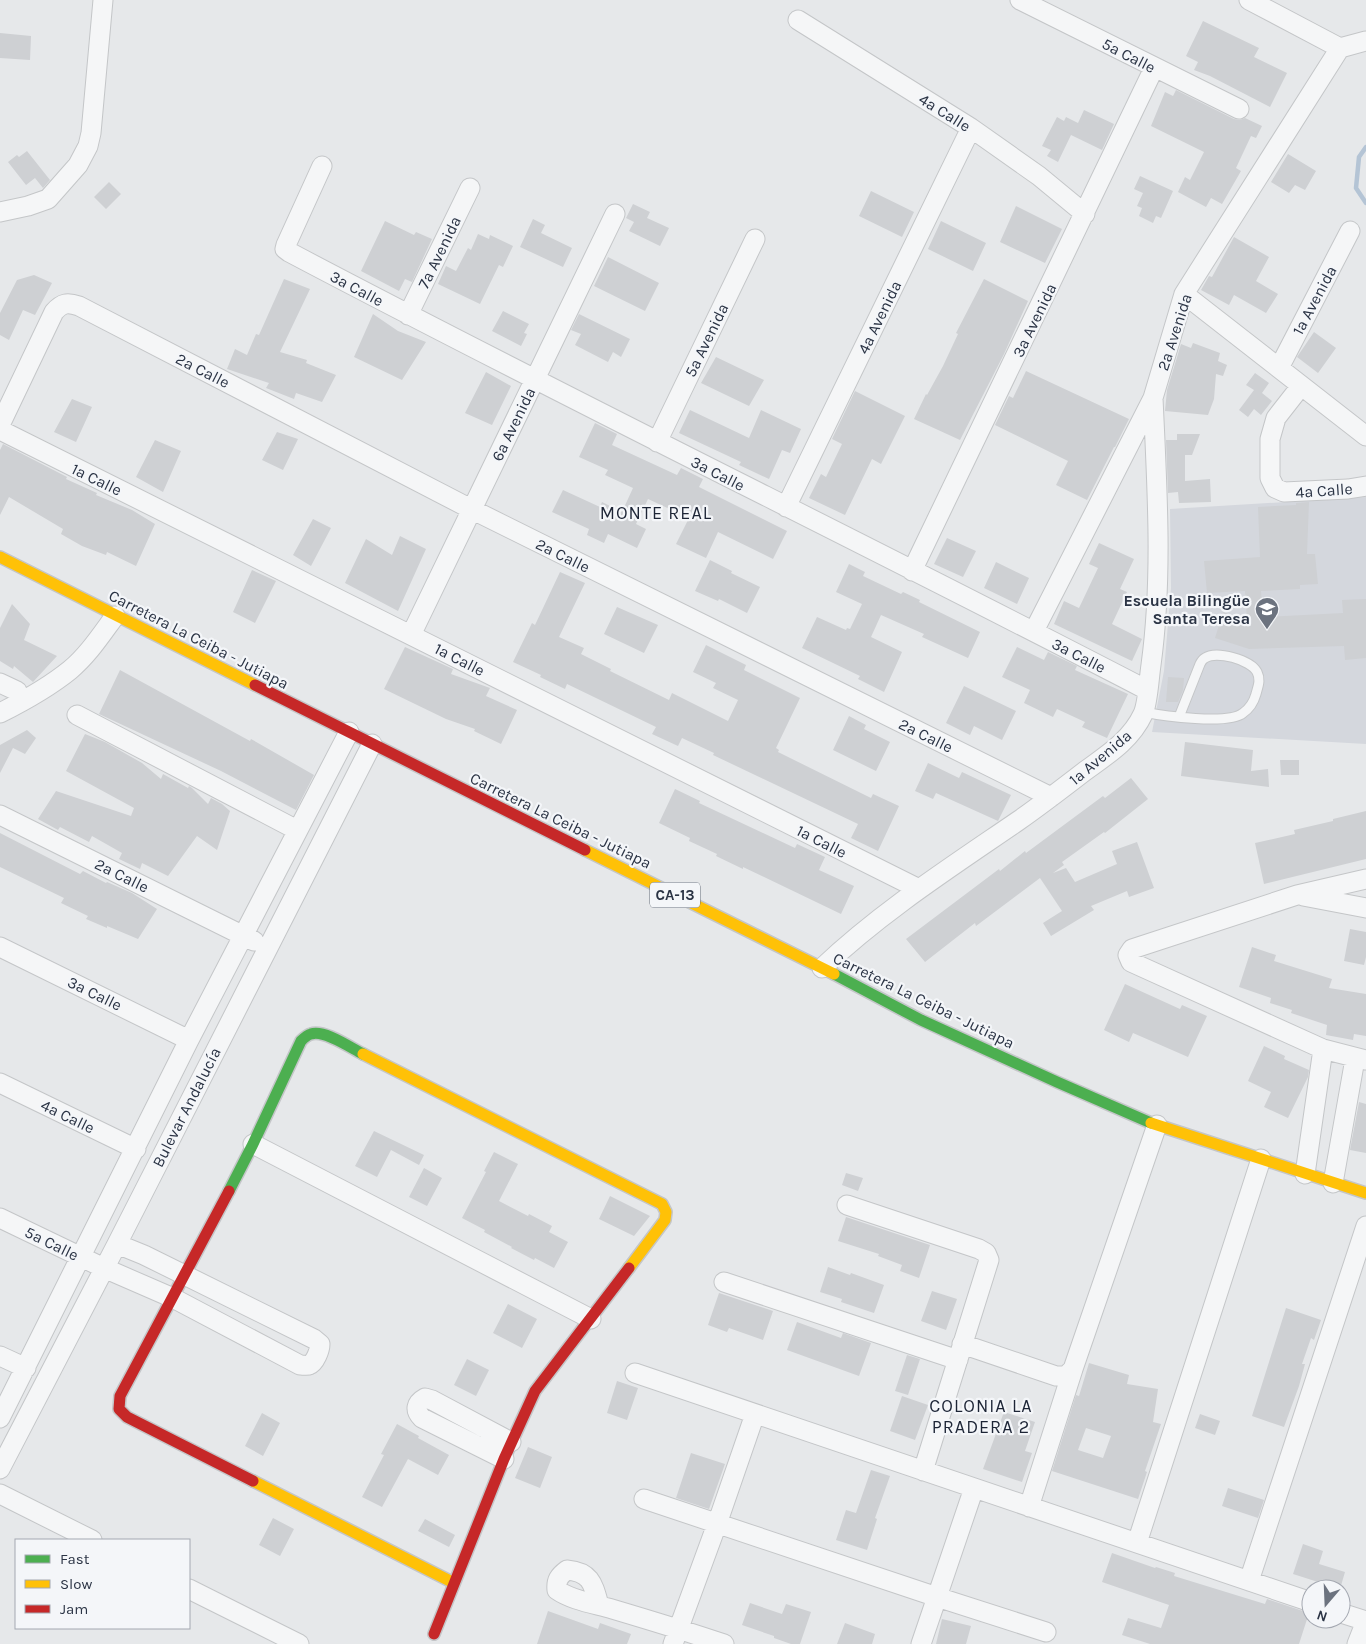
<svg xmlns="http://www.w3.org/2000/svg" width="1366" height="1644" font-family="Karla,sans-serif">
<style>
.built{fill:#d4d7dd}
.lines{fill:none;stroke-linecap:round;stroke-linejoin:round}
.stream{stroke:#b4c4d5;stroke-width:4.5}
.building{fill:#ced0d3;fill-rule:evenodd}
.lane-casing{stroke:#c4c6c8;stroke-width:11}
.street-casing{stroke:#c4c6c8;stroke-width:21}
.fast-casing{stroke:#c4c6c8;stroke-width:14}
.slow-casing{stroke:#c4c6c8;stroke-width:14}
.jam-casing{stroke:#c4c6c8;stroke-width:14}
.lane{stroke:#f5f6f7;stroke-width:9}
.street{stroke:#f5f6f7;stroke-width:19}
.fast{stroke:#4caf50;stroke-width:11}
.slow{stroke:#ffc107;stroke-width:11}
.jam{stroke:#c62828;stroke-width:11}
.labels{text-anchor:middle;stroke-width:4.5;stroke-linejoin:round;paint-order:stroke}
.shield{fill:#f4f6f9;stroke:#676e7b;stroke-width:1}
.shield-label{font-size:15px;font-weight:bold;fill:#2b3445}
.street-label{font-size:16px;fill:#2b3445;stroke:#f4f6f9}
.poi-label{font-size:16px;font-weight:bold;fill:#2b3445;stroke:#f4f6f9;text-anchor:end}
.neighbourhood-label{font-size:18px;letter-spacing:1px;fill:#1d2536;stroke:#f4f6f9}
</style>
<rect width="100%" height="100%" fill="#e6e8ea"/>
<path class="built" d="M1366,497V744L1152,732L1164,671L1171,588L1170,509Z"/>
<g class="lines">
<path class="stream" d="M1366,147L1359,157L1356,188L1366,203"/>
</g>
<path class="building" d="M1203,21L1259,48L1254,57L1287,73L1270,107L1210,76L1194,70L1198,62L1186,56Z
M0,33L31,36L30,60L0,58Z
M1176,90L1234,119L1240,120L1245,118L1262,126L1256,138L1251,136L1236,168L1241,171L1222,204L1211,198L1206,207L1178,192L1185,177L1190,180L1204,152L1151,126L1165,92L1173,96Z
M1084,110L1114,124L1102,150L1071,135L1058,162L1047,156L1051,150L1042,146L1057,117L1064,121L1066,117L1078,123Z
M27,151L50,180L43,188L35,178L26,185L8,162L17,155L19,157Z
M1288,154L1316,171L1305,190L1295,185L1289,193L1271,182Z
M1140,176L1173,191L1161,218L1156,216L1153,223L1139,216L1142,208L1137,206L1143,193L1134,189Z
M109,182L121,194L106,209L94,197Z
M871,191L914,212L902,237L859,216Z
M633,204L650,212L647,218L669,228L660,246L629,231L634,222L626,218Z
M1016,206L1062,229L1045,263L1000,242Z
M533,219L545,225L541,233L572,248L563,267L520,247Z
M385,221L414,235L416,232L432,239L412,282L405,279L399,291L361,271Z
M941,221L986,243L973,271L928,249Z
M478,234L489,239L490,235L513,246L503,267L499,265L480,304L438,284L446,266L456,271L468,248L471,250Z
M1234,237L1269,257L1256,281L1278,294L1266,313L1234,295L1229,305L1201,290L1209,276L1212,277Z
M608,257L659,283L645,311L594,286Z
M34,275L52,283L35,315L23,310L9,340L0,335V313L17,280Z
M284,279L310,289L280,352L307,360L306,363L336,375L322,402L296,393L294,399L266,388L269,383L227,369L235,349L247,355L256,334L259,335Z
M984,279L1028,301L1004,354L960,440L914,419L926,394L927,395L943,366L958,334L956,333Z
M503,311L529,324L524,333L527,334L521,346L492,331Z
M373,314L398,331L426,342L402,380L354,357Z
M579,314L630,339L621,357L613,352L608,362L575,345L581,334L571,330Z
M1314,332L1336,348L1318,373L1297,357Z
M1193,343L1220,353L1218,361L1227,365L1223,376L1216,374L1214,399L1208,415L1165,411L1167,390L1181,344L1191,348Z
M716,357L764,380L749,406L701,383Z
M1026,371L1129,419L1115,447H1114L1087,500L1056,485L1068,461L995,425L1009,396L1013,398Z
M486,372L511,386L492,425L465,413Z
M1255,373L1269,383L1262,393L1272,401L1261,415L1254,409L1248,417L1239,410L1254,390L1246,385Z
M855,391L905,416L881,464L872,459L845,515L809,498L821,474L826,477L842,444L832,439Z
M72,399L92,407L76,442L54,432Z
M690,410L749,438L761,410L801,429L790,453L782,450L769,479L739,465L741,462L679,433Z
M595,423L617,434L612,445L677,475L681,468L703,479L699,487L787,531L773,559L718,532L706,558L676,544L689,518L648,499L636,524L646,529L637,548L608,534L604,543L587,535L589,529L552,512L563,490L600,507L602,502L622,512L633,488L605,475L608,470L579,457Z
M277,432L298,439L283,470L262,460Z
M1177,434H1200L1192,455H1185V481L1210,479L1211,502L1179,503L1178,492L1168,493L1166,440H1177Z
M155,440L181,451L163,492L136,477Z
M3,444L67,477L66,479L97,493L96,495L132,510L155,524L136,566L107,552L106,555L82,546L61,534L63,529L9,497L0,515V450Z
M1309,502L1307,554H1315L1318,584L1300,585V589L1261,591L1263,617L1343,613L1342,600L1366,599V658L1345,660L1344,646L1249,649L1215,638L1223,612L1247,620L1245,591L1207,593L1204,561L1260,557L1258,507L1296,505V503Z
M313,519L331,528L311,566L293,555Z
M400,536L426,549L398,611L345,583L366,539L392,555Z
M947,538L976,551L963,577L934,564Z
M1099,543L1134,559L1120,589L1127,592L1112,624L1142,639L1132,661L1054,624L1064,601L1079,608L1098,568L1089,564Z
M710,560L732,571L731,573L760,587L747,613L719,599L718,601L695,591Z
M996,562L1029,578L1017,604L984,588Z
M849,564L865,572L863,576L901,594L903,592L920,600L919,602L980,632L968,658L922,637L924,634L881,615L871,637L902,652L884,692L858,679L860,676L802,648L817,617L846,630L847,628L850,629L862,604L836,592Z
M252,570L276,581L255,623L233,612Z
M560,572L585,583L559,637L584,648L581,654L611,669L610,671L669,700L672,693L728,721L738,700L713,688L716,683L693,672L706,645L746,665L744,670L800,698L776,748L779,750L778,752L871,798L873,794L899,806L878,851L851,838L858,824L713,755L714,753L682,738L678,746L652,734L656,727L567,684L565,689L540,677L541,675L513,662L532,623L535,625Z
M12,604L30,624L24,640L57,656L33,682L14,666L13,669L0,661V628Z
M617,607L658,625L644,653L604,634Z
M405,647L453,669L451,674L490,688L486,696L517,710L501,744L474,731L475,729L446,719L384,689Z
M1017,647L1044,660L1048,652L1077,666L1075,670L1128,694L1107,738L1082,727L1085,722L1057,709L1053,717L1024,703L1030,690L1002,677Z
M120,670L250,741L251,739L314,775L296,810L221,771L99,714Z
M1168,677L1184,678L1183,690L1178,702H1166Z
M964,686L1016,711L1002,740L974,726L970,735L946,723Z
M849,716L866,725L864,729L890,742L876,771L833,750Z
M27,730L36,738L25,754L13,748L0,773V745Z
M85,734L105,742L142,763L161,779L163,774L188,788L189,786L192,788L208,804L211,798L222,804L230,811L217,850L197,836L168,876L142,863L140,869L119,859L122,853L92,836L89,842L60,827L58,830L38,819L56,791L131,816L134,808L66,771Z
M1185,742L1253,750L1251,771L1268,769L1269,787L1181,776Z
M1280,760H1299V775H1281Z
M928,763L959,778L962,772L1011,795L998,821L936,793L933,799L915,791Z
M1131,778L1148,799L1105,833L1104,832L1062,862L1064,865L1053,873L1066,868L1075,882L1117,864L1112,851L1137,842L1154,888L1129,897L1127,891L1091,906L1094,910L1051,936L1043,923L1062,911L1040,878L976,926L975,923L925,962L906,939L999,869L1000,871L1025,851L1026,853L1103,796L1105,798Z
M675,789L700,801L699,803L795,848L797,844L825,857L819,870L854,886L841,914L743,867V869L716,856L717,854L689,841L690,838L659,823Z
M1366,811V859L1264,884L1255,843L1295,834L1294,830L1333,821V819Z
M0,833L80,874L83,871L106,883L107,882L132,893L157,909L138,939L107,926V928L86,919L88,916L61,903L64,898L0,867Z
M1350,929L1366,932V957L1364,965L1344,961Z
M1252,947L1276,955L1274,961L1332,979L1329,988L1366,994V1036L1354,1034L1353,1040L1326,1035L1327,1025L1291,1013L1292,1010L1270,1003L1271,998L1239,987Z
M1125,984L1180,1009L1182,1005L1207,1016L1188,1057L1133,1033L1129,1042L1104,1030Z
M1264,1046L1285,1056L1284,1059L1309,1070L1308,1077L1288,1118L1264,1107L1271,1092L1248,1081Z
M1359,1102L1366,1104V1153L1350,1150Z
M374,1131L424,1155L419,1165L391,1150L377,1177L355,1166Z
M494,1152L518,1164L499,1201L528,1216L529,1214L552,1226L549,1232L568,1242L554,1268L535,1258L534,1260L511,1248L512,1247L484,1232L485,1230L462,1218L486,1172L484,1171Z
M424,1168L442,1178L427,1206L409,1197Z
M846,1173L863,1178L858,1191L842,1185Z
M610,1196L650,1216L634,1236L599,1219Z
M846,1217L930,1245L919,1278L900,1271L902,1265L878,1256L879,1254L838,1241Z
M828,1267L850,1275L851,1273L884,1285L874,1313L841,1302L842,1299L820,1292Z
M932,1291L957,1299L946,1330L921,1321Z
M719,1293L773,1311L763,1340L729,1328L727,1332L708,1325Z
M508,1304L537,1319L522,1348L493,1333Z
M1286,1308L1321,1320L1314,1340L1311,1338L1302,1364H1305L1299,1386L1284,1427L1252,1416Z
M797,1322L841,1338L843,1333L871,1343L859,1376L787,1350Z
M907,1355L920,1359L908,1395L895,1391Z
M467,1359L489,1370L476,1396L454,1385Z
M1089,1363L1129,1375L1127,1384L1158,1389L1153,1422L1161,1424L1145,1471L1147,1472L1138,1499L1052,1471L1076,1395L1079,1396ZM1086,1428L1111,1436L1103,1458L1078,1450Z
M617,1381L638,1388L627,1420L607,1413Z
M902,1396L928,1405L915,1440L890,1431Z
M1004,1412L1035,1422L1025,1451L1032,1453L1022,1482L983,1469Z
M262,1413L280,1423L263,1456L245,1446Z
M1200,1414L1220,1421L1215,1435L1195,1428Z
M397,1424L419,1436L418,1438L449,1455L438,1475L408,1459L382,1507L362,1497L384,1455L381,1454Z
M528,1447L552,1457L540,1488L515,1478Z
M691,1453L725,1464L709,1509L676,1498Z
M871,1470L890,1476L875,1518L877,1519L867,1550L836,1540L846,1510L856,1513Z
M1228,1488L1264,1500L1258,1518L1222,1506Z
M273,1518L294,1529L280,1556L259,1545Z
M425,1519L455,1535L449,1547L418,1531Z
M1303,1544L1323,1551L1319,1564L1345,1572L1340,1589L1293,1574Z
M1112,1553L1155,1568L1156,1567L1175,1573L1174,1576L1265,1604L1267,1599L1309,1613L1299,1644H1150L1122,1635L1128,1618L1161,1628L1169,1605L1102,1582Z
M750,1603L782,1614L786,1604L811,1612L800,1644H791L774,1638V1636L742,1625Z
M548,1611L598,1629L600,1623L631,1634L627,1644H537Z
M942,1619L971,1626L966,1644H936Z
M845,1623L875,1634L872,1644H837Z"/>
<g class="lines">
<g class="lane-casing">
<path id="lane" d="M1144,712C1163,716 1229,725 1243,713C1249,709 1254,701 1256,694C1258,686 1261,680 1257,672C1251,660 1216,650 1205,658C1203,659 1201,662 1200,664L1179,717"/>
</g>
<g class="street-casing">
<path id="street" d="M1020,0L1239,109
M1249,0L1340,48
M798,20L971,128L1039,176L1085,214
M1340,48L1366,41
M322,166L286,245L285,249L289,252C573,402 862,542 1147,690
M0,212L28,206L48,199L78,165L88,146L91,133L103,0
M1184,294L1366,436
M408,315L470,188
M1279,368L1350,231
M1301,386L1276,418L1270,439V478L1275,488L1284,492L1348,489L1366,486
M0,425L54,312C62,303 67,302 79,306L471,509L1051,797
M0,430L919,889
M657,442L755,239
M786,507L971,128
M912,571L1154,68
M1034,631L1153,398L1184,294L1340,48
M411,635L615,214
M0,683L17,691
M0,713C24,701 49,687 70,670C88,655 101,635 115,616
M77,715L297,830
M0,815L254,941
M1366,879L1297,895L1132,949L1128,955L1131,962L1323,1049L1366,1060
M1303,896L1366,908
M0,947L189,1040
M822,968C881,912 951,867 1018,821C1041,805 1063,788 1085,771C1107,755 1131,740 1143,714C1148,703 1149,678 1151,665C1163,577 1157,487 1153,398
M0,1083L136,1149
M253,1144L591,1319
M1305,1174L1323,1049
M1333,1183L1355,1059
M847,1205L979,1249L986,1253L989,1260L923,1471
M0,1218L104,1268L173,1298L300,1365C303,1365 307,1366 309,1365C315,1363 320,1350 320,1344L314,1339L144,1255L117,1244
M724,1282L958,1360
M962,1344L1056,1376H1066L1073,1369
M0,1356L26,1368
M635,1373L1311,1602
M0,1418L189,1040L349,732
M504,1459L422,1418C414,1410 416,1403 425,1398L432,1400L511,1442
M0,1469L117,1244L372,744
M0,1494L92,1540
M644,1499L937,1597L1046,1632
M1029,1507L1073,1369L1157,1125
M1137,1543L1261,1159
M1249,1581L1366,1226
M189,1589L299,1644
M599,1605C593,1584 591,1572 567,1570C559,1576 556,1580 557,1590C571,1600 595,1604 612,1609C649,1620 686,1631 724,1644
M1341,1613L1366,1621
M673,1644L717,1524L755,1414
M921,1644L974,1488
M1357,1644L1366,1621"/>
</g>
<g class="fast-casing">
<path id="fast" d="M834,974L921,1020L1057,1082L1151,1123
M229,1191L253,1144L301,1041C304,1038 307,1035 311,1034C324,1029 351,1048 363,1054"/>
</g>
<g class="slow-casing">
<path id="slow" d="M0,557L255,685
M585,850L834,974
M363,1054L662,1204L666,1212L665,1220L629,1268
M1151,1123L1366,1193
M253,1481L454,1583"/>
</g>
<g class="jam-casing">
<path id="jam" d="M255,685L585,850
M229,1191L120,1396L119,1409L127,1417L253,1481
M434,1634L504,1459L535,1391L629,1268"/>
</g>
<use href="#lane" class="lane"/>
<use href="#street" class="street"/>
<use href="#fast" class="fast"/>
<use href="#slow" class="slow"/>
<use href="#jam" class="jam"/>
</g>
<defs>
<g id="school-pin" transform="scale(1.25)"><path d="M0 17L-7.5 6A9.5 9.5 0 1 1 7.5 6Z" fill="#6c737f" stroke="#f4f6f9"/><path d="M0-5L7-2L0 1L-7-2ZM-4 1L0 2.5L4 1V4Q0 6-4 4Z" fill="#fff"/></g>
</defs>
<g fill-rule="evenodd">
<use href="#school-pin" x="1267" y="609"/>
</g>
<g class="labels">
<rect class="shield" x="650" y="882.5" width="50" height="25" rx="4"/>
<g class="shield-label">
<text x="675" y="900">CA-13</text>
</g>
<g class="street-label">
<text transform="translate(1129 55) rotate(27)" y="6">5a Calle</text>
<text transform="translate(945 112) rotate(32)" y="6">4a Calle</text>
<text transform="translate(439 252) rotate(-64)" y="6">7a Avenida</text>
<text transform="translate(357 288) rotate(28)" y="6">3a Calle</text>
<text transform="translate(1314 300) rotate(-62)" y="6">1a Avenida</text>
<text transform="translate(879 317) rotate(-64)" y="6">4a Avenida</text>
<text transform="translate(1034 320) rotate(-64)" y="6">3a Avenida</text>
<text transform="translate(1174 332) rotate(-72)" y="6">2a Avenida</text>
<text transform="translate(706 340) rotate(-64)" y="6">5a Avenida</text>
<text transform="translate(203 370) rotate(27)" y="6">2a Calle</text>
<text transform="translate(513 424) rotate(-64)" y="6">6a Avenida</text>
<text transform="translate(718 473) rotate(27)" y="6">3a Calle</text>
<text transform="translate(97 479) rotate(26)" y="6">1a Calle</text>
<text transform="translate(1324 490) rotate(-4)" y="6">4a Calle</text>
<text transform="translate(563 555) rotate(26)" y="6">2a Calle</text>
<text transform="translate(199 639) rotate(27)" y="6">Carretera La Ceiba - Jutiapa</text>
<text transform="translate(1079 655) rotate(27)" y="6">3a Calle</text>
<text transform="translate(460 659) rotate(27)" y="6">1a Calle</text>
<text transform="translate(926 735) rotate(26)" y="6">2a Calle</text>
<text transform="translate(1100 757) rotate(-40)" y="6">1a Avenida</text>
<text transform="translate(561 820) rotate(26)" y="6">Carretera La Ceiba - Jutiapa</text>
<text transform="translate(822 841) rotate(27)" y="6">1a Calle</text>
<text transform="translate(122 875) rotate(26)" y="6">2a Calle</text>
<text transform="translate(95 993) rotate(26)" y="6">3a Calle</text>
<text transform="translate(924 1000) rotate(26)" y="6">Carretera La Ceiba - Jutiapa</text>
<text transform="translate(186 1107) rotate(-63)" y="6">Bulevar Andalucía</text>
<text transform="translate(68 1116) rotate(26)" y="6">4a Calle</text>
<text transform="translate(52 1243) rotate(26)" y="6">5a Calle</text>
</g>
<g class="poi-label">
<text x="1250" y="606">Escuela Bilingüe<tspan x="1250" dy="18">Santa Teresa</tspan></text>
</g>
<g class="neighbourhood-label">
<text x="656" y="519">MONTE REAL</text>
<text x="981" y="1412">COLONIA LA<tspan x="981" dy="21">PRADERA 2</tspan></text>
</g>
</g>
<rect x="15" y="1539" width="175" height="90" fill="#f4f6f9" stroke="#a4a8b1"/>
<rect x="25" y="1555" width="25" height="8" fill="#4caf50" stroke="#a4a8b1"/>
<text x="60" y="1564" font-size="15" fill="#2b3445">Fast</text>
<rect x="25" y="1580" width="25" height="8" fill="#ffc107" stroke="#a4a8b1"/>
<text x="60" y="1589" font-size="15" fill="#2b3445">Slow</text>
<rect x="25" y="1605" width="25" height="8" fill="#c62828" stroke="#a4a8b1"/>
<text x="60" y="1614" font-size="15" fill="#2b3445">Jam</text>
<g transform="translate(1326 1604) rotate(199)"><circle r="24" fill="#f4f6f9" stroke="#a4a8b1"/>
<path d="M0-4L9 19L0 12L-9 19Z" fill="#6c737f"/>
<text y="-8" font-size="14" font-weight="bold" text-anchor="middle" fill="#2b3445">N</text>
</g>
</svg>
